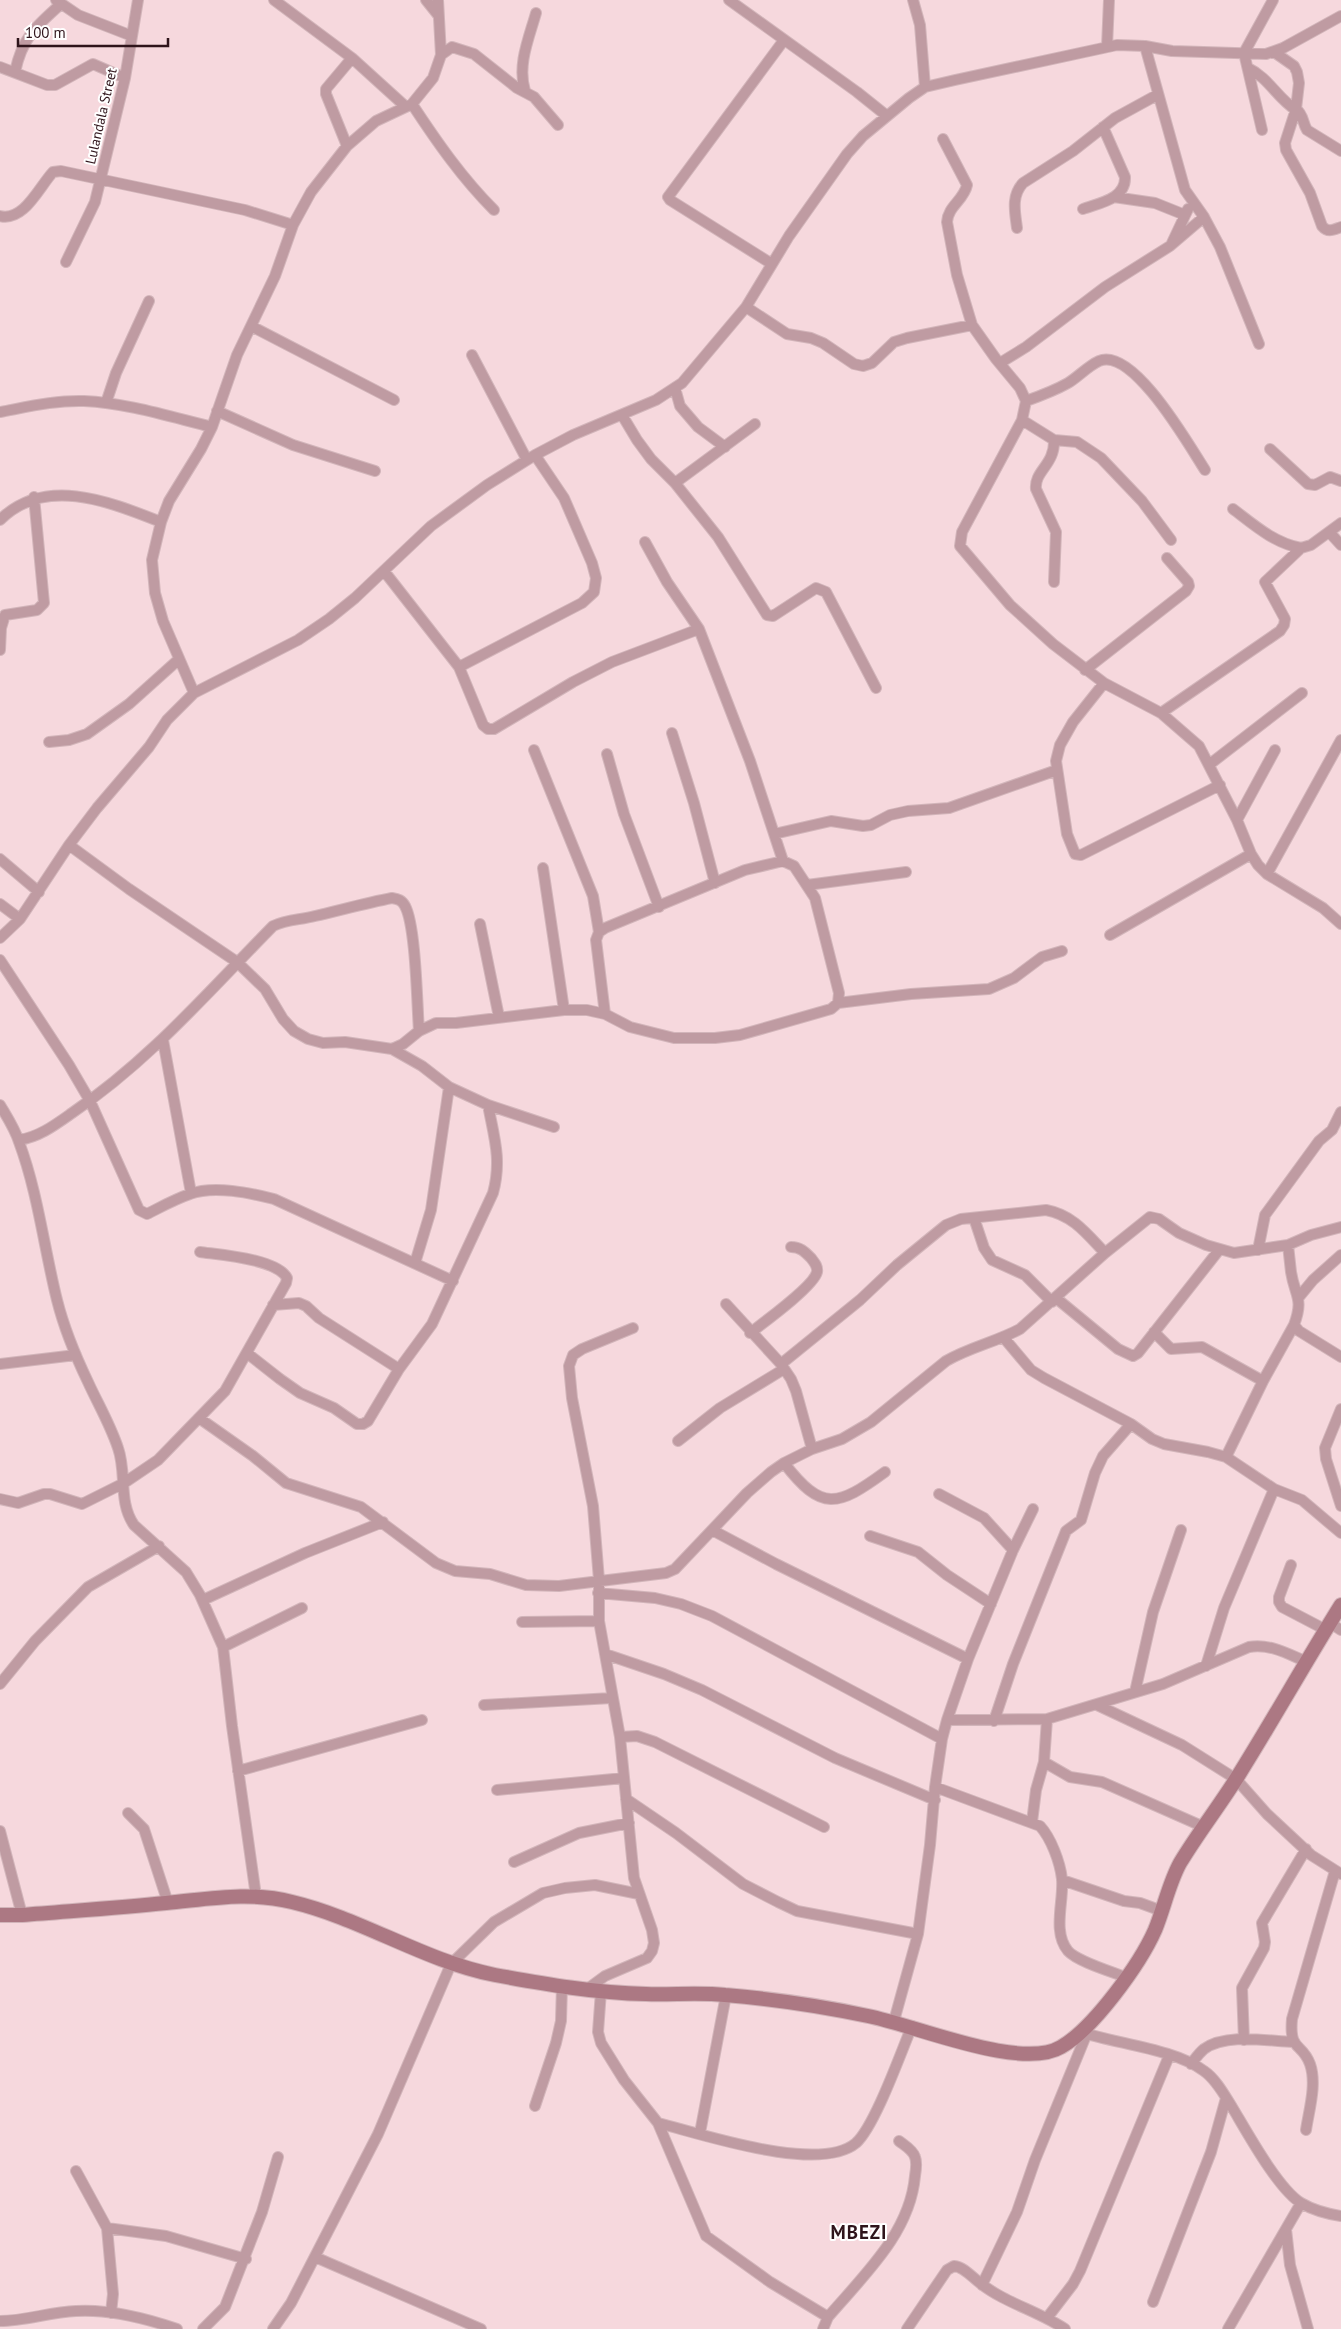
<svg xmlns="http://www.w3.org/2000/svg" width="1341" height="2329" font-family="'PT Sans',sans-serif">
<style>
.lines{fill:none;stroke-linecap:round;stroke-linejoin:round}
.street-casing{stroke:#d2b5ba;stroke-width:12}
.secondary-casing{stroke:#d2b5ba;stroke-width:16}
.street{stroke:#bf9ba2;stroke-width:10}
.secondary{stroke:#ac7883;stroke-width:14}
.labels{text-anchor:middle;stroke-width:4;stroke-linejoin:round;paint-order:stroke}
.street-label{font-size:14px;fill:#2f141b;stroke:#fff}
.district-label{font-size:19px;font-weight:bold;letter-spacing:1px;fill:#2f141b;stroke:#fff}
</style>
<rect width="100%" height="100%" fill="#f6d8dd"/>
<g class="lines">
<g class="street-casing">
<path id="street" d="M56,0L78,15L132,36
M274,0L352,58L406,107
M426,0L438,15
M729,0L857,92L887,116
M913,0L920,25L925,87
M1145,46L1185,190L1204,217L1220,247L1259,344
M1107,47L1109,0
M1274,52L1294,66L1297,72L1299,83L1296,109L1285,143L1286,150L1310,193L1322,226C1328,233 1333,230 1341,227
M441,55L452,47L474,54L517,88L534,97L558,125
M0,67L47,85H55L93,64L125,78
M1248,68C1269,78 1277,98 1296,110
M15,72C22,38 36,26 61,4
M525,91C517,65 529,38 536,13
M412,104C437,142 462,178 494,210
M1296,109C1304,115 1302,122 1307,130L1341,151
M1262,130L1244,53L1273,0
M943,139L967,185C964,200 948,206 947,222L957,275L972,325L996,359L1020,388L1026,401L1022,420L962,532L960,546L1010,605L1053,644L1104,683L1161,713L1199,746L1237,820L1251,854L1258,865L1267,874L1323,908L1341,924
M347,146L326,94V89L352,58
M1114,197L1155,203L1185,215
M1083,209C1099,203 1126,199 1125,177L1103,127
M0,216C24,222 39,187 53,172L61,171L245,210L293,225
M1017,228C1015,212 1011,196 1023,183L1073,151L1115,118L1157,95
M1172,243L1188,209
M66,262L95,202L125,78L138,0
M772,264L670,200L668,197L784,40
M746,307L787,334L811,338L823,343L854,364L863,366L872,363L894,342L907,338L972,325
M251,326L394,400
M472,355L527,460
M1000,363L1026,347L1105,287L1170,246L1204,217
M675,388L680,406L698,427L725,447
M1026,401C1040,396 1054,391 1068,383C1078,377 1088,366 1099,361C1133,346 1190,447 1205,470
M106,403L116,373L149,301
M217,411L293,445L375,471
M0,412C27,407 56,400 84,401C127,403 171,417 212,427
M622,415L637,440L651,459L675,483L718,537L767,615L773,616L816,588L826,592L876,688
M1022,420L1054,440L1077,442L1101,458L1142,501L1171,540
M1270,449L1308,484L1315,485L1330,477L1341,481
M675,483L755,424
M1233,509C1254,525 1274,543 1301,548
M0,520C45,475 110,502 161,522
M1330,533L1341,545
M645,542L667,582L699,629L750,761L783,861
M384,571L459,667L483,725L488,729H494L573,682L612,662L699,629
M1054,582L1056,532L1036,489C1034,471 1055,465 1054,440
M0,650L1,628L5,615L37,610L44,603L34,497
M459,667L582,603L594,592L596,578L592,563L564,498L535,455
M1085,670L1186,591L1189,586L1188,582L1167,558
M1104,683L1073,722L1060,745L1056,761L1067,834L1075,854L1081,855L1220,785
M194,693L163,621L155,593L152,560L161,522L169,501L201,449L212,427L237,355L275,276L293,225L311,192L347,146L376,121L412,104L433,78L441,55L438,0
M1161,713L1280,631L1284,625L1285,619L1265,582L1301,548L1311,545L1341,523
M672,733L694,803L715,883
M49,742L69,740L87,734L129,704L178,660
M534,750L593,896L599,932
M607,754L624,814L659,907
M1210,764L1302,693
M1237,820L1275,750
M774,834L831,821L863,826L871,825L890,815L908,811L949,808L1057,770
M69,845L129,889L237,962L265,989L283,1019L294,1031L308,1039L323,1043L345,1042L392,1049L403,1044L419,1031L436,1023H456L564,1010H587L605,1014L630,1027L674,1038H715L740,1035L831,1009L838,1003L839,993L815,898L794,866L783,861L745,870L605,928L599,932L596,940L605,1014
M0,859L39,892
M543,868L564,1010
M1267,874L1341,740
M807,885L906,872
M0,904L20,919
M480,924L499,1017
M1110,935L1251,854
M0,938L20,919L69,845L97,808L149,747L167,720L194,693L298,640L329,619L355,598L431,526L487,485L535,455L573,435L656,400L682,383L746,307L789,236L847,154L863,136L909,98L925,87L955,80L1117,45L1145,46L1172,51L1266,54L1283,48L1341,16
M0,960L69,1065L90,1101L139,1210L147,1214C161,1207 175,1199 190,1194C214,1185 250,1193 274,1199L453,1281
M838,1003L911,994L989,989L1014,978L1042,957L1062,951
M163,1040L191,1193
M392,1049L422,1066L449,1087L488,1105L554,1127
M0,1105C7,1117 15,1129 19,1142C38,1193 44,1248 57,1300C64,1328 76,1357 88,1382C98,1404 110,1424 118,1448C127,1473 118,1502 134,1525L186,1572L200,1595L223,1647L232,1726L256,1896
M19,1140C39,1137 55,1125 72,1113C149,1061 208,992 273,926C287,919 300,920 315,916C341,910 366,903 392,898C398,899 402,900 405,906C416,926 417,1005 419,1031
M974,1218L984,1248L992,1260L1025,1275L1052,1302
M1288,1245C1289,1254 1290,1263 1291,1272C1295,1297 1304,1298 1294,1325L1299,1331L1341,1357
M1258,1250L1265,1215L1319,1141L1332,1130L1341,1112
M415,1263L431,1210L449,1087
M1299,1297L1313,1280L1341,1255
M1056,1298L1118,1349L1133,1356L1138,1353L1219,1250
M726,1304L781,1364L791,1379L796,1391L812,1449
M273,1305L299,1303L306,1306L319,1318L399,1369
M1154,1332L1171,1349L1202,1347L1263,1381
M750,1333C763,1323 814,1286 817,1272C818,1266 814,1262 811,1258C804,1251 800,1247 791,1247
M1004,1338L1031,1370L1044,1378L1131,1424L1152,1439L1164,1444L1208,1452L1226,1457L1274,1489L1302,1500L1341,1533
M247,1353L280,1379L300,1393L334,1408L357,1424H363L368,1421L399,1369L432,1324L493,1193C502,1160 494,1137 488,1105
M0,1364L76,1355
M781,1364L860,1300L897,1265L946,1225L961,1219L1046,1210C1073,1215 1087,1234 1105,1253
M1341,1409L1325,1448L1326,1459L1341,1506
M199,1418L253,1456L286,1483L361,1507L436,1563L455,1571L490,1574L526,1585L559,1586L666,1573L675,1569L747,1493L771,1472L784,1463L812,1449L842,1439L871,1422L946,1361C970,1347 996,1342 1020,1329L1105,1253L1150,1217L1159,1219L1179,1233L1206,1245L1234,1253L1288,1245L1311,1235L1341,1227
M678,1441L720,1408L784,1369
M1226,1457L1263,1381L1294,1325
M784,1463C822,1512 837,1507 885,1472
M939,1494L984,1518L1013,1550
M0,1499L18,1503L44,1494H50L82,1504L124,1483L158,1460L225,1391L286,1283L287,1278C277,1259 221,1255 200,1252
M712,1530L776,1564L968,1659
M870,1536L918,1552L947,1575L991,1604
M1291,1565L1279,1597V1602L1282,1607L1326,1630
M598,1593L655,1598L681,1604L712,1616L942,1739
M203,1600L305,1553L383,1522
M522,1622L599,1621
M1330,1623L1341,1630
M223,1647L302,1608
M605,1654L664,1674L702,1690L835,1758L935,1800
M1206,1666L1224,1608L1274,1489
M0,1684L35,1641L88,1587L159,1546
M1135,1692L1153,1612L1181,1530
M484,1705L612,1698
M1097,1705L1182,1745L1236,1779L1267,1814L1311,1855L1341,1874
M947,1720L1047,1719L1163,1684L1249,1647C1269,1643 1288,1654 1307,1662
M994,1721L1013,1664L1066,1531L1081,1520L1095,1473L1103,1456L1131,1424
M620,1737L637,1736L655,1742L824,1827
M1044,1762L1070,1777L1102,1782L1204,1827
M238,1771L422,1720
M935,1787L1040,1826C1051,1838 1060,1862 1062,1879C1064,1901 1052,1932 1068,1951C1078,1962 1113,1972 1128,1978
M497,1790L624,1778
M626,1799L676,1833L743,1884L778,1902L797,1911L918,1934
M128,1813L144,1829L168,1903
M1032,1822L1036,1790L1044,1762L1047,1719
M0,1831L22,1915
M514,1862L579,1833L629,1823
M1062,1880L1124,1901L1140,1903L1162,1911
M586,1990L605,1976L647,1958L652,1951L654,1943L652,1930L634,1878L620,1737L599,1621V1580L593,1506L572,1398L569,1366L573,1355L582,1349L633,1328
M601,1991L598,2032L601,2043L624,2080L658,2123L706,2236L770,2282L828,2317
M894,2021L918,1934L930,1845L935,1787L942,1739L947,1720L968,1659L1013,1550L1033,1509
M1081,2032C1117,2044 1175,2049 1204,2071C1216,2079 1225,2096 1232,2107C1247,2132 1278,2189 1301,2203C1313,2210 1328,2214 1341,2216
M1244,2040L1242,1988L1264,1948L1265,1942L1262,1923L1306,1849
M1191,2064C1195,2059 1199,2053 1204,2049C1227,2033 1267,2041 1293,2042
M535,2106L556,2043L561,2021L562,1985
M658,2123C702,2134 819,2174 856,2143C875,2126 901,2052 912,2026
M1306,2130C1309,2110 1317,2084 1310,2064C1302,2042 1289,2052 1292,2019L1335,1871
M700,2133L726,1995
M76,2171L107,2228L166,2236L246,2259
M107,2228L113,2294L111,2313
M1286,2229L1290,2265L1308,2329
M315,2257L481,2329
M982,2285L1017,2212L1035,2160L1087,2033
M1153,2302L1211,2152L1226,2098
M1047,2318L1073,2284L1080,2271L1169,2056
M0,2321C25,2321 50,2312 76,2311C110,2309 145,2318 177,2329
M203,2329L225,2307L262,2212L278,2157
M273,2329L291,2303L378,2134L451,1964L494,1922L543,1893L565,1888L595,1885L639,1894
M823,2329L828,2317C864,2275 910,2233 915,2176C916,2170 917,2162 915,2157C913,2150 904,2145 899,2141
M907,2329L947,2270L954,2266C964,2267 972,2277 980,2283C1005,2303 1038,2311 1065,2329
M1228,2329L1301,2203"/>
</g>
<g class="secondary-casing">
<path id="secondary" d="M0,1915H22C70,1911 118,1908 166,1903C209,1899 249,1891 292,1902C363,1919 424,1961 495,1975C544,1984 595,1993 646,1994C672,1995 699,1992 725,1995C773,1999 821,2006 868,2016C915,2025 1021,2071 1061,2047C1093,2029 1140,1964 1155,1930C1164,1908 1169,1883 1180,1863C1198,1833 1220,1805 1238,1776C1273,1720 1306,1661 1341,1605"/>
</g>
<use href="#street" class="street"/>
<use href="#secondary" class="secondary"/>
</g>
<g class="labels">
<g class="street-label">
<text transform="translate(101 116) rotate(-77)" y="5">Lulandala Street</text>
</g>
<g class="district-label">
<text x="859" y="2239">MBEZI</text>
</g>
</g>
<path d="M18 38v8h150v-8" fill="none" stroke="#2f141b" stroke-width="2.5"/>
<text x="25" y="38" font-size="15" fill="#2f141b" stroke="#ffffff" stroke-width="4" paint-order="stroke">100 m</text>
</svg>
